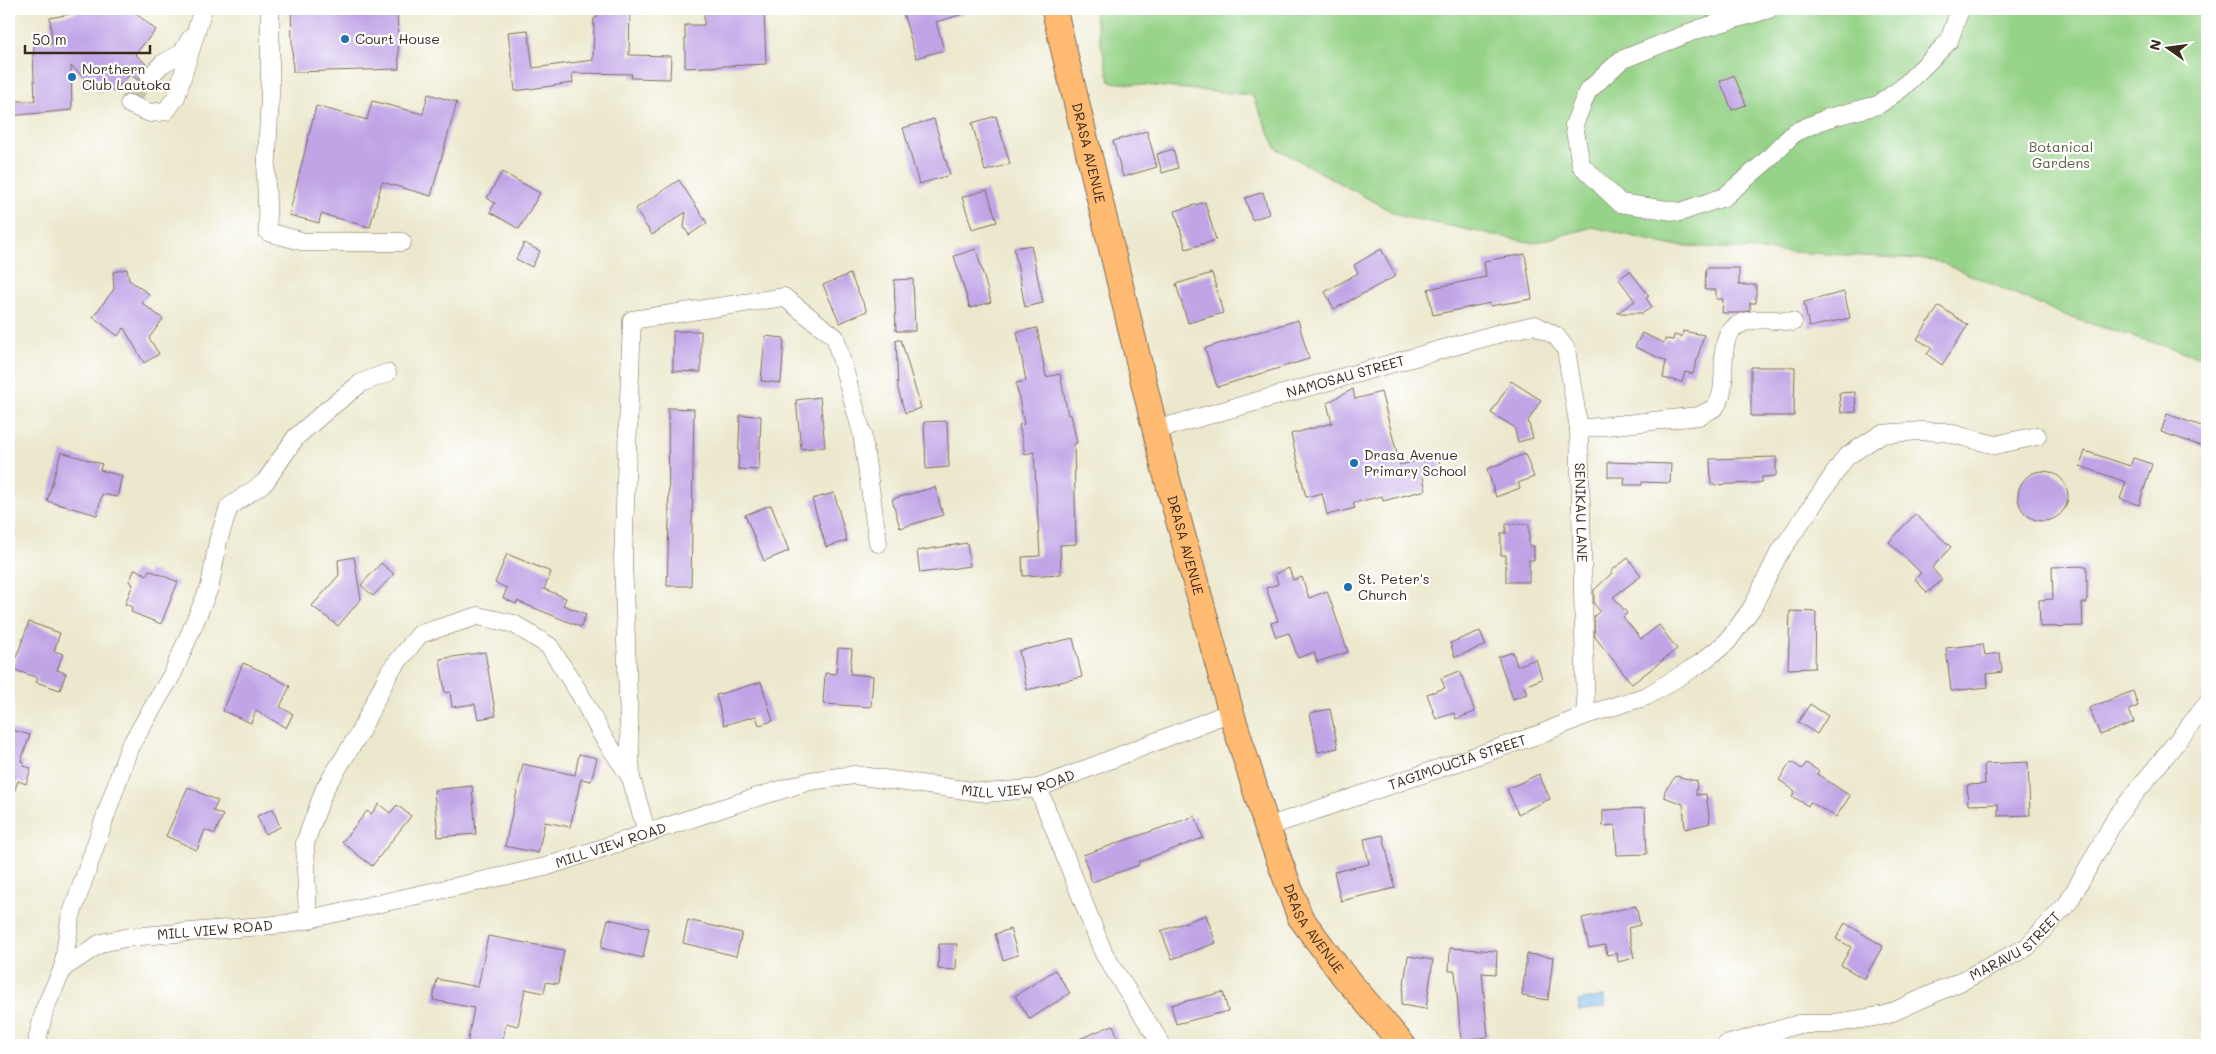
<svg xmlns="http://www.w3.org/2000/svg" width="2216" height="1054" font-family="Mali,sans-serif">
<style>
.green{fill:#96d388;stroke:#687e53}
.water{fill:#71b5e7;stroke:#567082}
.building{fill:#c0a4e6}
.lines{fill:none;stroke-linecap:round;stroke-linejoin:round}
.minor-tunnel{stroke:#c9c2aa;stroke-width:18;stroke-dasharray:18 9;stroke-linecap:butt}
.minor-casing{stroke:#796c5b;stroke-width:19}
.highway-casing{stroke:#796c5b;stroke-width:27}
.minor{stroke:#fff;stroke-width:18}
.highway{stroke:#ffbb71;stroke-width:25}
.poi-dot{fill:#1f6fb2;stroke:#fff;stroke-width:2}
.labels{text-anchor:middle;stroke-width:4.5;stroke-linejoin:round;paint-order:stroke}
.poi-label{font-size:14px;fill:#3b2a1e;stroke:#fff;text-anchor:start}
.park-label{font-size:14px;fill:#565d3e;stroke:#fff}
.street-label{font-size:14px;fill:#3b2a1e;stroke:#fff}
</style>
<rect width="100%" height="100%" fill="#fff"/>
<filter id="ink" filterUnits="userSpaceOnUse"><feTurbulence type="fractalNoise" baseFrequency=".02" numOctaves="2"/><feDisplacementMap in="SourceGraphic" scale="10" xChannelSelector="R" yChannelSelector="G"/><feConvolveMatrix kernelMatrix="1 2 1 2 8 2 1 2 1" color-interpolation-filters="sRGB"/></filter>
<filter id="wash" filterUnits="userSpaceOnUse"><feTurbulence type="fractalNoise" baseFrequency=".0096" numOctaves="4" result="noise"/><feDisplacementMap in="SourceGraphic" scale="20" xChannelSelector="R" yChannelSelector="G"/><feGaussianBlur stdDeviation="1.12" result="paint"/><feColorMatrix in="noise" values="0 0 0 0 0 0 0 0 0 0 0 0 0 0 0 0 0 1.4 0 .05"/><feComposite in="paint" operator="in"/></filter>
<g filter="url(#wash)">
<rect width="100%" height="100%" fill="#ece8cd"/>
<path class="green" d="M1093,9H2207V359L2072,318L1935,260L1669,245L1593,227L1534,243L1400,216L1276,148L1252,95L1110,82Z"/>
<path class="water" d="M1604,996L1605,1007L1579,1011L1578,1001Z"/>
<g id="blocks">
<path class="building" d="M78,9H131L156,30L135,54L146,64L139,74L140,82L130,74L114,92L108,87L102,93L71,66L72,110L9,116V101H35L33,55L35,41L52,44L50,18L75,13Z
M291,9H397L399,69L293,72Z
M596,9H630L629,55L671,56L670,79L631,78L632,74L572,73L573,83L515,91L508,32L528,30L533,68L593,60L594,18H597Z
M704,9H764L766,64L685,68V25H704Z
M902,9H969L970,12L936,22L944,50L916,58Z
M1734,75L1746,105L1732,110L1720,81Z
M428,94L457,102L431,196L382,182L370,227L321,214L319,223L289,215L316,106L367,120L372,101L423,114Z
M996,116L1010,164L985,171L972,123Z
M934,119L950,175L919,184L903,128Z
M1147,131L1157,167L1123,177L1113,141Z
M1173,149L1178,168L1162,173L1157,154Z
M502,172L540,193L519,229L490,212L495,203L487,198Z
M679,180L707,223L689,235L684,227L686,212L652,235L635,209Z
M987,190L997,222L972,229L962,197Z
M1263,192L1269,214L1252,220L1245,198Z
M1205,202L1216,240L1186,249L1175,211Z
M524,243L540,251L532,267L516,259Z
M1031,245L1043,303L1025,307L1014,248Z
M976,249L991,302L970,308L954,256Z
M1381,249L1396,276L1334,309L1325,292L1358,273L1354,265Z
M1525,254L1532,299L1490,306V303L1433,315L1428,289L1486,277L1484,261Z
M1706,268H1739V285H1756V303H1750V310L1741,313H1722L1723,299H1716V290H1705Z
M127,269L129,280L149,294L142,303L163,319L149,338L159,354L144,363L124,328L118,336L93,317L114,289L113,272Z
M1630,271L1649,296L1646,298L1652,307L1643,313H1617L1635,301L1619,279Z
M1212,273L1223,313L1188,323L1176,284Z
M850,274L867,311L840,323L823,285Z
M913,279L915,331H896L894,280Z
M1844,292L1850,318L1809,327L1804,302Z
M1939,306L1968,325L1942,365L1927,354L1932,348L1917,339Z
M1298,320L1309,359L1217,387L1205,348Z
M1037,328L1046,377L1060,374L1068,415H1071L1077,443L1074,444L1076,544L1060,545L1061,574L1023,576L1022,557L1040,556L1034,452L1025,454L1019,425L1024,424L1016,383L1026,381L1017,332Z
M673,331H701V372L673,371Z
M1683,331L1704,335L1693,374L1685,372L1682,382L1663,378L1666,361L1635,347L1642,333L1664,343L1665,339L1673,340L1674,335L1682,337Z
M765,336L784,338L781,383L761,381Z
M896,340H901L921,408L905,413L898,389Z
M1751,367H1795L1794,416H1751Z
M1511,381L1541,400L1528,421L1533,438L1518,442L1514,427L1491,413Z
M1353,389L1355,399L1381,392L1400,465L1438,456L1441,469L1422,473L1426,490L1383,501L1382,496L1353,503L1355,508L1327,515L1322,493L1306,497L1291,434L1332,423L1327,403Z
M1855,392L1856,412L1841,413L1839,393Z
M820,397L825,447L801,449L796,400Z
M668,408L694,409L691,586H667L669,521Z
M2167,414L2207,428V448L2161,432Z
M740,415L761,416L759,470L738,469Z
M947,421L949,467L926,469L924,422Z
M2085,451L2130,466L2133,458L2152,464L2139,505L2120,499L2126,482L2080,466Z
M61,452L102,464L100,470L122,476L117,497L102,494L97,515L47,501Z
M1525,454L1534,477L1518,483L1520,488L1496,497L1487,469Z
M1776,457V476L1762,477V482L1755,483L1711,485L1710,459Z
M1608,462L1671,464L1670,483L1642,482V485H1624L1625,477H1608Z
M2018 496a25 25 0 1 1 50 0a25 25 0 1 1-50 0Z
M935,487L943,515L900,528L892,499Z
M834,493L847,541L826,547L812,499Z
M771,505L789,551L764,561L745,515Z
M1915,514L1951,547L1932,568L1942,580L1927,593L1915,579L1921,573L1889,542Z
M1506,524H1529V546H1534V560H1529V582H1506V555H1501V533H1506Z
M967,543L970,566L920,573L917,551Z
M507,554L551,572L544,589L566,598L563,605L586,614L581,627L517,601L516,604L503,598L507,588L495,583Z
M354,557L361,599L338,626L312,606L339,575L338,560Z
M1628,558L1641,576L1613,597L1627,613L1623,617L1641,639L1659,625L1677,649L1632,684L1595,637L1594,616L1600,611L1594,604V590L1613,572L1611,571Z
M381,563L394,574L373,596L361,585Z
M2087,566V603H2082L2083,626L2040,627L2039,600L2053,599L2052,567Z
M1289,568L1293,580L1302,577L1309,598L1327,591L1348,652L1317,662L1314,652L1298,658L1289,633L1276,637L1271,623L1278,621L1266,588L1278,584L1275,574Z
M135,569L147,575L149,570L178,582L161,624L131,612L132,607L125,604L133,584L129,582Z
M1790,611L1816,612L1815,668L1788,669Z
M29,622L60,633L54,651L63,654L57,670L66,673L60,690L36,682L38,678L12,669Z
M1480,631L1486,645L1455,657L1450,643Z
M1073,638L1082,677L1027,690L1019,651Z
M1983,644L1985,655L2000,653L2002,672L1987,674L1988,687L1951,691L1946,648Z
M838,648L852,649L850,674L873,676L871,707L823,704L825,673L836,674Z
M485,652L496,716L478,719L475,704L452,707L450,692L445,693L440,659Z
M1513,652L1517,666L1536,659L1542,679L1524,686L1527,694L1513,699L1498,657Z
M243,663L271,675V676L290,686L280,707L293,714L286,728L256,710L251,723L223,711Z
M1460,671L1475,712L1456,719L1454,713L1436,719L1427,694L1445,688L1441,678Z
M761,682L773,721L759,725L756,716L724,725L716,695Z
M2133,691L2138,706L2129,710L2134,722L2100,735L2089,708Z
M1810,704L1828,716L1817,734L1798,722Z
M1330,709L1338,748L1318,752L1310,713Z
M9,729L30,735L21,761L24,762L23,766L31,768L26,784L18,781L11,800H9Z
M579,754L597,758L591,781L581,779L570,827L545,822L538,853L505,846L523,764L575,775Z
M1791,762L1802,769L1806,763L1819,771L1817,774L1850,796L1836,817L1810,802L1808,806L1792,796L1795,791L1779,780Z
M2028,762L2030,815L1998,816V804L1968,805L1967,785L1985,784L1984,764Z
M1539,774L1550,799L1518,814L1507,789Z
M1676,776L1697,781L1696,795L1706,794L1710,823L1685,829L1683,804L1664,797L1665,790Z
M472,786L476,834L438,837L434,790Z
M188,787L218,801L213,811L223,815L215,834L205,830L197,850L166,836Z
M379,804L390,813L397,805L411,816L372,866L342,842L367,811L371,814Z
M1645,808L1647,854L1617,855L1615,825L1603,826V810Z
M273,809L280,827L265,834L257,816Z
M1195,816L1203,838L1138,862L1139,865L1092,882L1083,855Z
M1383,835L1395,888L1341,901L1334,872L1369,864L1364,839Z
M1636,906L1640,925L1628,928L1634,958L1618,962L1617,953L1607,955L1605,945L1589,948L1582,918Z
M1206,915L1216,943L1172,959L1161,931Z
M608,919L649,928L643,958L601,948Z
M688,920L742,933L736,956L683,943Z
M1845,923L1883,946L1864,979L1841,965L1851,947L1836,939Z
M1010,929L1018,955L1003,960L995,934Z
M488,936L564,950L558,984L546,982L544,993L525,989L518,1026L506,1023L502,1045H467L474,1008L433,1000L437,979L478,987Z
M939,944H957L956,970L938,969Z
M1450,948L1497,951L1496,974L1482,973L1488,1037L1461,1040L1455,971H1449Z
M1527,954L1553,957L1548,1000L1522,996Z
M1408,956L1433,960L1426,1009L1401,1005Z
M1055,970L1070,993L1030,1019L1015,996Z
M1223,992L1228,1011L1176,1024L1171,1005Z
M1113,1025L1121,1045H1065Z"/>
</g>
</g>
<g filter="url(#ink)">
<use href="#blocks" fill-opacity="0" stroke="#796c5b" stroke-width="1"/>
<g class="lines">
<path class="minor-tunnel" d="M129,104L139,88L149,77"/>
<g class="minor-casing">
<g id="minor">
<path d="M270,9V95L266,176L268,232L305,242H402"/>
<path d="M1769,9L1699,29L1621,60L1587,92L1574,125L1581,165L1620,203L1680,212L1724,197L1764,163L1795,132L1828,118L1878,105L1903,87L1949,41L1960,9"/>
<path d="M149,77L162,64L182,53L190,39"/>
<path d="M129,104L150,113L166,111L176,97L203,9"/>
<path d="M1579,429L1699,416C1704,413 1712,410 1716,406C1735,380 1705,326 1754,320C1766,318 1781,321 1793,322"/>
<path id="s1" d="M1155,430L1504,332L1535,325L1556,336L1566,349L1579,429L1586,715"/>
<path d="M1038,788L1104,954L1162,1045"/>
<path id="s2" d="M1267,827L1540,734L1586,715L1647,696L1698,665L1727,642L1752,608L1778,555L1846,457L1881,434L1920,431L1945,432L1995,445L2037,436"/>
<path d="M647,833L631,778L623,559L632,320L784,297L835,337L862,433L878,543"/>
<path d="M308,920L305,843L325,788L359,734L390,671L420,634L478,616L514,624L549,646L580,694L602,735L631,778"/>
<path d="M63,968L70,919L129,748L173,673L210,586L218,541L229,507L265,482L296,437L327,410L361,383L387,373"/>
<path id="s3" d="M38,1045V1036L45,1008L63,968L101,943L130,937L286,924L545,867L738,803L810,781L854,775L987,793L1038,788L1231,712"/>
<path id="s4" d="M1726,1045L1799,1024H1830L1886,1015L1964,980L2027,947L2068,903L2117,816L2207,704"/>
</g>
</g>
<g class="highway-casing">
<g id="highway">
<path id="s5" d="M1054,9L1165,471L1231,712L1267,827L1300,917L1343,975L1403,1045"/>
</g>
</g>
<use href="#minor" class="minor"/>
<use href="#highway" class="highway"/>
</g>
</g>
<g class="poi-dot">
<circle cx="345" cy="39" r="5"/>
<circle cx="72" cy="77" r="5"/>
<circle cx="1354" cy="463" r="5"/>
<circle cx="1348" cy="587" r="5"/>
</g>
<g class="labels">
<g class="poi-label">
<text x="355" y="44">Court House</text>
<text x="82" y="74">Northern<tspan x="82" dy="16">Club Lautoka</tspan></text>
<text x="1364" y="460">Drasa Avenue<tspan x="1364" dy="16">Primary School</tspan></text>
<text x="1358" y="584">St. Peter's<tspan x="1358" dy="16">Church</tspan></text>
</g>
<g class="park-label">
<text x="2061" y="152">Botanical<tspan x="2061" dy="16">Gardens</tspan></text>
</g>
<g class="street-label">
<text dy="5" stroke="none"><textPath href="#s5" startOffset="148">DRASA AVENUE</textPath></text>
<text dy="5" stroke="none"><textPath href="#s1" startOffset="198">NAMOSAU STREET</textPath></text>
<text dy="5" stroke="none"><textPath href="#s1" startOffset="599">SENIKAU LANE</textPath></text>
<text dy="5" stroke="none"><textPath href="#s5" startOffset="552">DRASA AVENUE</textPath></text>
<text dy="5" stroke="none"><textPath href="#s2" startOffset="201">TAGIMOUCIA STREET</textPath></text>
<text dy="5" stroke="none"><textPath href="#s3" startOffset="1068">MILL VIEW ROAD</textPath></text>
<text dy="5" stroke="none"><textPath href="#s3" startOffset="648">MILL VIEW ROAD</textPath></text>
<text dy="5" stroke="none"><textPath href="#s5" startOffset="958">DRASA AVENUE</textPath></text>
<text dy="5" stroke="none"><textPath href="#s3" startOffset="242">MILL VIEW ROAD</textPath></text>
<text dy="5" stroke="none"><textPath href="#s4" startOffset="311">MARAVU STREET</textPath></text>
</g>
</g>
<rect width="2216" height="1054" fill="none" stroke="#fff" stroke-width="30"/>
<g transform="translate(2168 48) rotate(284)" stroke="#ffffff" stroke-width="4" paint-order="stroke">
<path d="M0-4L9 19L0 12L-9 19Z" fill="#3b2a1e"/>
<text y="-8" font-size="14" font-weight="bold" text-anchor="middle" fill="#3b2a1e">N</text>
</g>
<path d="M25 45v8h125v-8" fill="none" stroke="#3b2a1e" stroke-width="2.5"/>
<text x="32" y="45" font-size="15" fill="#3b2a1e" stroke="#ffffff" stroke-width="4" paint-order="stroke">50 m</text>
</svg>
